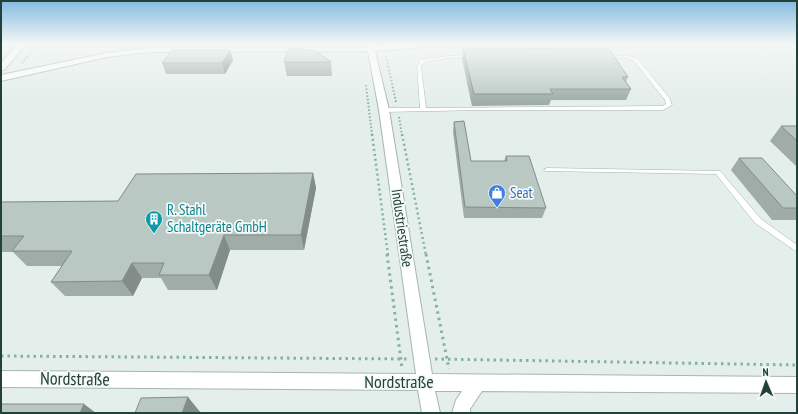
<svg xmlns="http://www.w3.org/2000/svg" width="798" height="414" font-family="'PT Sans Narrow',sans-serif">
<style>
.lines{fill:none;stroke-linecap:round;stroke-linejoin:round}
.lane-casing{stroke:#a6b6b2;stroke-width:1}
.street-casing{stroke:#a6b6b2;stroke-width:2}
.path-far2{stroke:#83b2a7;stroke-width:2;stroke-dasharray:1.5 2;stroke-linecap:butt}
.path-far1{stroke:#83b2a7;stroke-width:2.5;stroke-dasharray:2 3;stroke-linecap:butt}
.path{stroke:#83b2a7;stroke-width:3;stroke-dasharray:2.5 4;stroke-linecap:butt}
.lane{fill:#fff;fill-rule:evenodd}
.street{fill:#fff;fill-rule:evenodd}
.wall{fill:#9faca8}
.shaded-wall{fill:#828c88}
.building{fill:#b9c8c3;stroke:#828c88}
.labels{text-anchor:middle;stroke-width:3.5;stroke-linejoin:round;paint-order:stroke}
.shop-label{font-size:15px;fill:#366cbe;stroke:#f4faf7;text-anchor:start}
.culture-label{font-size:15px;fill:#0d838f;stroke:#f4faf7;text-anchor:start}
.street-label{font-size:15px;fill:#23403a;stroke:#f4faf7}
.near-street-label{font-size:18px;fill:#23403a;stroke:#f4faf7}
</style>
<rect width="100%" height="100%" fill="#e4eeea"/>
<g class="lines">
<g class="lane-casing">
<path id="lane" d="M471,55H473V57L448,58L425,62L421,66L426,108L662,106L666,104L665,100L634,61L628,58L603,57V56L605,55L629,56L638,59L670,99L672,105L663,110H482L384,112L381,110L384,108H420L417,66L421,60L448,56Z
M547,168L720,171L761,219L797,245V252L755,223L716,174L545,171L544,170Z"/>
</g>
<g class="street-casing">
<path id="street" d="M18,44H26L4,70H1V63Z
M366,44H374V46L409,44H441L437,46L375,51L389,110L432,374L797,377V393L482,391L470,409V413H452L456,400L462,391H435L440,413H422L418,390L1,387V371L416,374L379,110L368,51L150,52L107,57L1,81V75L107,53L150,48L367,47Z"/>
</g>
<path class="path-far2" d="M455,47L485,44
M386,56L396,102
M22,63L38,44
M366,85L372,135
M399,117L402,135"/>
<path class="path-far1" d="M372,134L388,255
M402,134L426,255"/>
<path class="path" d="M387,254L402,368
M426,254L449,369
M1,356L408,359
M435,359L797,365"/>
<use href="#lane" class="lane"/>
<use href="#street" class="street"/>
</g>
<path class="wall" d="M463,48L628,77L626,82L631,89L626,100H551L549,105L472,106L462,59Z
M230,50L233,60L225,74H166L162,63Z
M284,62H331L332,76H287Z
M454,122L471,161H504L506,156L546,208L542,218H464L453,132Z
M781,126H797V167L770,141Z
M739,158L797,196V220H772L731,170Z
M313,173L316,188L304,250H230L217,290H168L161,278H142L133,296H65L51,282L62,266H27L13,252H1V202L118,201Z"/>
<path class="shaded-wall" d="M230,50L233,60L225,74L222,63Z
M313,173L316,188L304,250L301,235Z
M224,235L230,250L217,290L209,275Z
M132,263L142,278L133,296L122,281Z
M188,397L201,413H182Z
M84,404L96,413H80Z"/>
<path class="building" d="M463,48L609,49L628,77H622L631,89H550L553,94H474Z
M289,49H303L316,51L331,62H284Z
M172,50H230L222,63H162Z
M464,121L471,161H507L506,156H529L546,208L465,207L454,122Z
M781,126H797V141Z
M739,158H762L797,196V208H783Z
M313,173L301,235H224L209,275H159L164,263H132L122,281L51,282L72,251H12L24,236H1V202L118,201L136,174Z
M188,397L182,413H135L141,398Z
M1,404H84L80,413H1Z"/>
<linearGradient id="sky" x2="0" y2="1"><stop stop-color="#83bae0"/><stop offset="0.43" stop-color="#f3f7f6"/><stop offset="1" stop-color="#f3f7f6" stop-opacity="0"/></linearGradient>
<rect width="798" height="102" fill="url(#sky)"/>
<defs>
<g id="shop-pin" transform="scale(0.9)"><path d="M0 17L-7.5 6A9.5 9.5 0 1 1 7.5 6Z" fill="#3f7fe0" stroke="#f4faf7"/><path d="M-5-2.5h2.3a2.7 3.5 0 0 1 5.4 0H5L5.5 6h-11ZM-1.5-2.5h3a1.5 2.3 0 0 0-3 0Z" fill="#fff"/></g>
<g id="building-pin" transform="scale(0.9)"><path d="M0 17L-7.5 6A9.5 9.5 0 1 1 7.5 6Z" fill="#0f9aa8" stroke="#f4faf7"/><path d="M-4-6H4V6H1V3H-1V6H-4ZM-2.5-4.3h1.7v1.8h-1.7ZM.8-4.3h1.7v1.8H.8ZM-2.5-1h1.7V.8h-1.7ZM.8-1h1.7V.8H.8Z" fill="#fff"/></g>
</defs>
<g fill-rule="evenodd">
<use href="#shop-pin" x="497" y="193"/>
<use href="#building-pin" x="154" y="219"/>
</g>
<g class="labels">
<g class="shop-label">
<text x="510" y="198">Seat</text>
</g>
<g class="culture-label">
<text x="167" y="215">R. Stahl<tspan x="167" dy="17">Schaltgeräte GmbH</tspan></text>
</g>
<g class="street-label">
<text transform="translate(402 228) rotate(82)" y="5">Industriestraße</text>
</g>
<g class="near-street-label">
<text transform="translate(75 379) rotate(1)" y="6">Nordstraße</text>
<text x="399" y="388">Nordstraße</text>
</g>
</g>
<rect width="798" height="414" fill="none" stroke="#23403a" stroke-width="4"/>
<g transform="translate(766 382) rotate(358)" stroke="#f4faf7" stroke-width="3" paint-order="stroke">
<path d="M0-3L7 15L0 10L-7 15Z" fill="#23403a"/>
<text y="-6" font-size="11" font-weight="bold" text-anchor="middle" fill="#23403a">N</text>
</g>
</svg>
